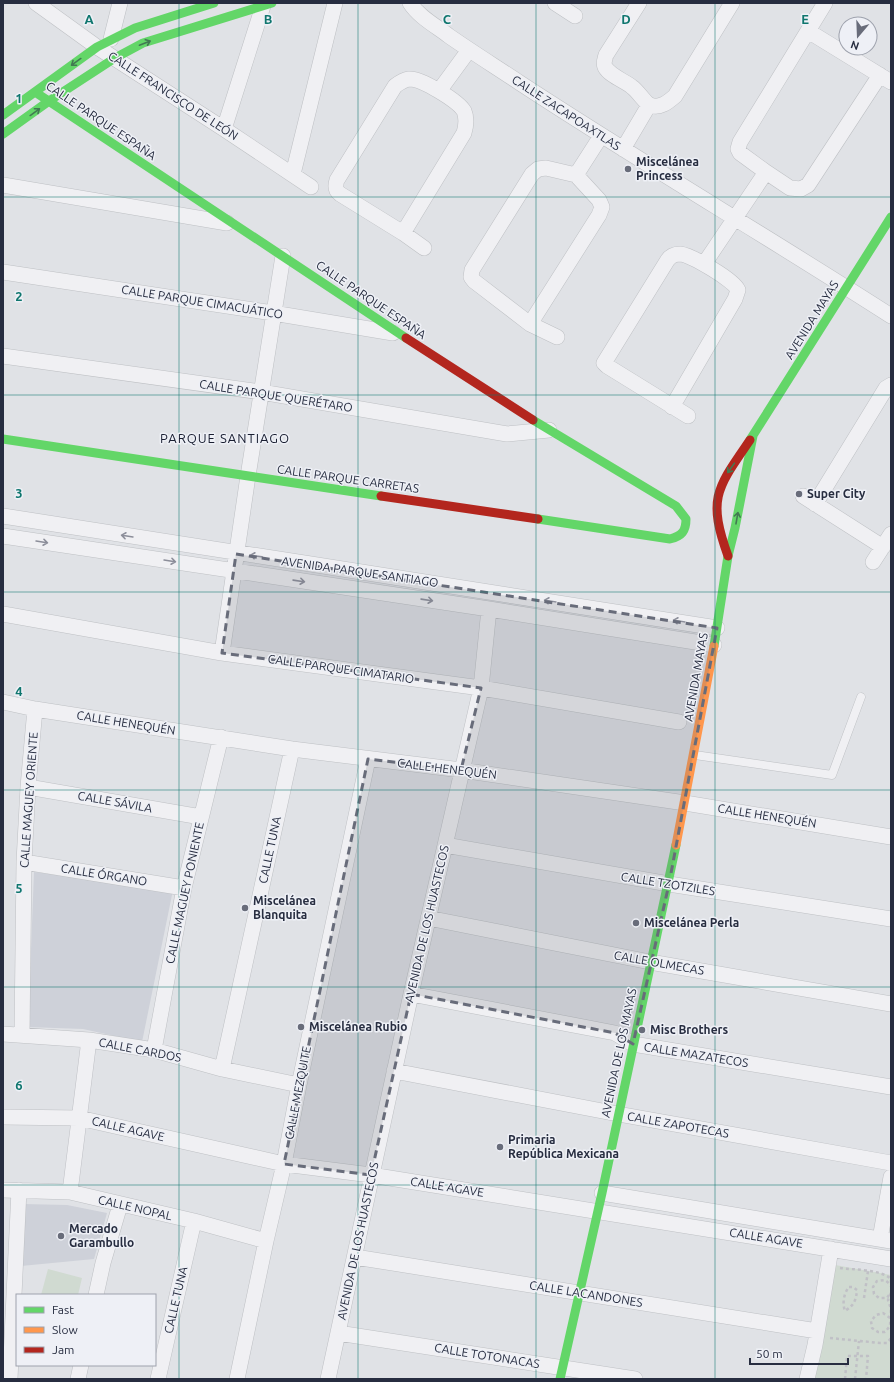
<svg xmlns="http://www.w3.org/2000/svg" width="894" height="1382" font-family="Ubuntu,sans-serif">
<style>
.built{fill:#ced1d9}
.green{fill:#d0dad1}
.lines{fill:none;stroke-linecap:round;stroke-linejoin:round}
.lane-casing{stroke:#bec0c4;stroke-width:9}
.street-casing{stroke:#bec0c4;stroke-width:16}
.path{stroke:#c0c0c6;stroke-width:2.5;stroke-dasharray:3 3;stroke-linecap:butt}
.lane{stroke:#f0f0f3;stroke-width:8}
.street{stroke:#f0f0f3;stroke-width:15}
.fast{stroke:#63d668;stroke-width:9}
.slow{stroke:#ff974d;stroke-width:9}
.jam{stroke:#b3261e;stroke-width:9}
.oneway{stroke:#427952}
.oneway2{stroke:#8c8e9a}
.marked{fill:#686c7a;fill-opacity:0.2;stroke:#686c7a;stroke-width:3;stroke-dasharray:8 5;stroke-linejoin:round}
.grid{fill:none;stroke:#0f766e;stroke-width:1;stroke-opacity:0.55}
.poi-dot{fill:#686c7a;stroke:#eef0f6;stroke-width:1.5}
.labels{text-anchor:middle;stroke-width:3;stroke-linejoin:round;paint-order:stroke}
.street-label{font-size:12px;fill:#272d40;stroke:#eef0f6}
.poi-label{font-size:12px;font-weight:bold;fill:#272d40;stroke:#eef0f6;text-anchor:start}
.neighbourhood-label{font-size:13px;letter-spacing:1px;fill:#191e31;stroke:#eef0f6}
.grid-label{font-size:13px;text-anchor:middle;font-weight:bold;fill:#0f766e;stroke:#eef0f6;stroke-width:3;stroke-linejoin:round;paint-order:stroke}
</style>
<rect width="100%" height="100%" fill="#e0e2e6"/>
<path class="built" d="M34,872L173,890L142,1042L83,1029L28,1027Z
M23,1204L67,1205L107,1213L94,1259L21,1266Z"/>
<path class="green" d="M835,1265L891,1275V1379H810Z
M48,1269L82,1278L78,1295H41Z"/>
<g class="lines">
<g class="lane-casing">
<path id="lane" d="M695,755L832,775L861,697"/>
</g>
<g class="street-casing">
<path id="street" d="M36,3L97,47L224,129L311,187
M410,3C419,17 436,26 449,36C472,52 496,67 520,83C642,163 768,237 891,316
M555,3L575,16
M639,3L606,55C605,59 603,63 605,67C610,76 625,81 632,87C638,91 645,103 650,105C660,109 668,102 675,96L732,3
M825,3L740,142L738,149L740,153L766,172L790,188L801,189L808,185L880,75
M808,31L891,82
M111,39L120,3
M439,91L469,50
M224,129L263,6L262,3
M623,149L649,105
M293,174L335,3
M576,175L601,136
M3,185L227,223
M403,233L464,133C466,126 467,118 464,111C458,101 421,78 409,79C403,80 399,83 395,86L337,180C335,186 335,190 340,194L403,233L424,248
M704,264L766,172
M3,272L273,313L393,333
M530,324L599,215L602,207L599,200L576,175L546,168L538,169L532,174L472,270L471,277L474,281L530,324L557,337
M3,356L261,392L507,434L549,430
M672,407L735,299L738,290C734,280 691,255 680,254C674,254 670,256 667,261L604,363L607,366L688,416
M803,496L883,547
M815,504L886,388L891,385
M3,516C241,554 479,589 717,628
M3,536L489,609L714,645
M873,562L891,534
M3,614L222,653L481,688L679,722
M222,653L248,476L283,256
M3,702L35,709L292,749L461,770L685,803L891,837
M28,787L201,817
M445,845L669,884L891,919
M24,862L184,888
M428,918L650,962L891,1004
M411,994L615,1033L633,1044L891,1087
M3,1034L89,1040L154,1050L222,1069L299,1085
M22,1035L24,862L28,787L35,709
M154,1050L184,888L221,737
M222,1069L292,749
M394,1071L618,1114L891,1163
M3,1117L79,1118L284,1164L371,1175L891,1259
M3,1190L70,1192L194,1221L266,1241
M70,1192L89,1040
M602,1193L891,1241
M880,1239L891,1177
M355,1257L817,1331
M96,1295L103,1263L120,1205
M338,1333L635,1379
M10,1379L19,1190
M78,1379L81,1365
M158,1379L194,1221
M237,1379L266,1241L284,1164L299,1085L368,759
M328,1379L411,994L481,688L489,609
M807,1379L815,1345L831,1249"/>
</g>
<path class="path" d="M840,1268C854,1270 880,1269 891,1279V1287
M849,1287H853L857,1290C856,1301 854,1305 845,1311C842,1303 844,1293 849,1287Z
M889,1295L887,1298H879L874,1294L873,1287L877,1281L885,1280L890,1284
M864,1298L868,1271
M890,1318L883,1313L876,1315L871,1321L872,1328L878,1332H885L890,1326L891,1309L888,1300L891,1293
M830,1338L880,1343H887L891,1338
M845,1379L847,1356H868L866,1379
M855,1379L859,1341"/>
<use href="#lane" class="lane"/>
<use href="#street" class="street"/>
<path class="fast" d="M35,92L406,338
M3,115L97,47L135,28L214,3
M3,134L49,101L115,58L143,43L272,3
M533,420L676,506L686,519C686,531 682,536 670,539L538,519
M3,439L381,496
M750,440L891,217
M714,646L728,556L735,528L753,436
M560,1379L602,1193L676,845"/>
<path class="slow" d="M676,845L714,646"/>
<path class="jam" d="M406,338L533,420
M381,496L538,519
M728,556C707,498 717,488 750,440"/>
</g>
<defs><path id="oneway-shaft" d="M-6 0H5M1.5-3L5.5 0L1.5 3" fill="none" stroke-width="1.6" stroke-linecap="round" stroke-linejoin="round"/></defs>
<g class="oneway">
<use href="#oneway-shaft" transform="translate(145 43) rotate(-21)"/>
<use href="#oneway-shaft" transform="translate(76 62) rotate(144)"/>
<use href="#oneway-shaft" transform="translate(35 112) rotate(-36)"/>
<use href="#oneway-shaft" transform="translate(731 468) rotate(125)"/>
<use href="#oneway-shaft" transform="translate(737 518) rotate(-80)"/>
</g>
<g class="oneway2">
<use href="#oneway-shaft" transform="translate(127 536) rotate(-171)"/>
<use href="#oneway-shaft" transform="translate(42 542) rotate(9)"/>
<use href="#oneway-shaft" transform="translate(256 556) rotate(-172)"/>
<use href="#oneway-shaft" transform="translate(170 561) rotate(9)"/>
<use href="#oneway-shaft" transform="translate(299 581) rotate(8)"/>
<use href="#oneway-shaft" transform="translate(427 600) rotate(8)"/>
<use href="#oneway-shaft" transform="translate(550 601) rotate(-171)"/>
<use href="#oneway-shaft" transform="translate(679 621) rotate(-171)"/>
</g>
<path class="marked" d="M236,554L717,628L669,884L633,1044L615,1033L411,994L371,1175L284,1164L368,759L461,770L481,688L222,653Z"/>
<path class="grid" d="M179,3V1379M358,3V1379M536,3V1379M715,3V1379M3,197H891M3,395H891M3,592H891M3,790H891M3,987H891M3,1185H891"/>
<g class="poi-dot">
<circle cx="628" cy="169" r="4"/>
<circle cx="799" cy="494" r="4"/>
<circle cx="245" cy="908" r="4"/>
<circle cx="636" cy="923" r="4"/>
<circle cx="301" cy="1027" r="4"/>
<circle cx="642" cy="1030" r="4"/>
<circle cx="500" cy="1147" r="4"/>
<circle cx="61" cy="1236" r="4"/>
</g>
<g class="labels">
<g class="street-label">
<text transform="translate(173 96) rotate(33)" y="4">CALLE FRANCISCO DE LEÓN</text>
<text transform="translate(566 113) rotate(33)" y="4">CALLE ZACAPOAXTLAS</text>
<text transform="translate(101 121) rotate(34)" y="4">CALLE PARQUE ESPAÑA</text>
<text transform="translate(371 300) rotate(34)" y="4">CALLE PARQUE ESPAÑA</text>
<text transform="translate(202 302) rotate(9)" y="4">CALLE PARQUE CIMACUÁTICO</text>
<text transform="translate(812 320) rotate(-58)" y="4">AVENIDA MAYAS</text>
<text transform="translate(276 396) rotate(9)" y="4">CALLE PARQUE QUERÉTARO</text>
<text transform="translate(348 479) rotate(8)" y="4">CALLE PARQUE CARRETAS</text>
<text transform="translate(360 572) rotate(8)" y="4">AVENIDA PARQUE SANTIAGO</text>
<text transform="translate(341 669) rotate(8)" y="4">CALLE PARQUE CIMATARIO</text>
<text transform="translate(696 677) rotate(-80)" y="4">AVENIDA MAYAS</text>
<text transform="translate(126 723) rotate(9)" y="4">CALLE HENEQUÉN</text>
<text transform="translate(447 769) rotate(7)" y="4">CALLE HENEQUÉN</text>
<text transform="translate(29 800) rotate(-86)" y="4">CALLE MAGUEY ORIENTE</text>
<text transform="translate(115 802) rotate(10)" y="4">CALLE SÁVILA</text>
<text transform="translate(767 816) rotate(9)" y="4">CALLE HENEQUÉN</text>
<text transform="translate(270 850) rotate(-78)" y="4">CALLE TUNA</text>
<text transform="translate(104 875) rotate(9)" y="4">CALLE ÓRGANO</text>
<text transform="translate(668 884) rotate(9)" y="4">CALLE TZOTZILES</text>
<text transform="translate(185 893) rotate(-78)" y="4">CALLE MAGUEY PONIENTE</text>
<text transform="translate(427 924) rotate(-77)" y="4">AVENIDA DE LOS HUASTECOS</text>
<text transform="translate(659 963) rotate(10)" y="4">CALLE OLMECAS</text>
<text transform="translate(140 1050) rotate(11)" y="4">CALLE CARDOS</text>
<text transform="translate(619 1053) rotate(-78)" y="4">AVENIDA DE LOS MAYAS</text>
<text transform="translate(696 1055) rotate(9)" y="4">CALLE MAZATECOS</text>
<text transform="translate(298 1093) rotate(-79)" y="4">CALLE MEZQUITE</text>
<text transform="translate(678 1125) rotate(10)" y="4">CALLE ZAPOTECAS</text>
<text transform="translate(128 1129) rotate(13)" y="4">CALLE AGAVE</text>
<text transform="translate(447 1187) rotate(9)" y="4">CALLE AGAVE</text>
<text transform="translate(135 1208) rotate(13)" y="4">CALLE NOPAL</text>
<text transform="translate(766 1238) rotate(9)" y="4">CALLE AGAVE</text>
<text transform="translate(358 1241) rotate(-78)" y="4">AVENIDA DE LOS HUASTECOS</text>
<text transform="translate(586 1294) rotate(9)" y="4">CALLE LACANDONES</text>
<text transform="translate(176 1300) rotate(-77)" y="4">CALLE TUNA</text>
<text transform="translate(487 1356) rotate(9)" y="4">CALLE TOTONACAS</text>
</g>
<g class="poi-label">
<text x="636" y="166">Miscelánea<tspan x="636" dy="14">Princess</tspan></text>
<text x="807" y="498">Super City</text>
<text x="253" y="905">Miscelánea<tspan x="253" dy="14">Blanquita</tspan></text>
<text x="644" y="927">Miscelánea Perla</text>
<text x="309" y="1031">Miscelánea Rubio</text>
<text x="650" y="1034">Misc Brothers</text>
<text x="508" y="1144">Primaria<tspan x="508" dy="14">República Mexicana</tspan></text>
<text x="69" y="1233">Mercado<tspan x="69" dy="14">Garambullo</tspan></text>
</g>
<g class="neighbourhood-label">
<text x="225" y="443">PARQUE SANTIAGO</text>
</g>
</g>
<g class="grid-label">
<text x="89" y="24">A</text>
<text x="268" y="24">B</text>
<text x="447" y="24">C</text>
<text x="626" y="24">D</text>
<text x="805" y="24">E</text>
<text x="19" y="103">1</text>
<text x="19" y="301">2</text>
<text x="19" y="498">3</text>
<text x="19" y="696">4</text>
<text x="19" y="893">5</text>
<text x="19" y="1090">6</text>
</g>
<rect width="894" height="1382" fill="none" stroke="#272d40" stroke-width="8"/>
<rect x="16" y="1294" width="140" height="72" fill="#eef0f6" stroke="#9ea2ad"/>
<rect x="24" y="1307" width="20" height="6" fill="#63d668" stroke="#9ea2ad"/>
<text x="52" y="1314" font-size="12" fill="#272d40">Fast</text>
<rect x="24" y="1327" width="20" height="6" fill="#ff974d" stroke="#9ea2ad"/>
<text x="52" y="1334" font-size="12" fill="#272d40">Slow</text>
<rect x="24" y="1347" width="20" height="6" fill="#b3261e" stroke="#9ea2ad"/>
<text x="52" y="1354" font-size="12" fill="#272d40">Jam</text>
<g transform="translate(858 36) rotate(199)"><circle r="19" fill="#eef0f6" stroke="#9ea2ad"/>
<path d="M0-3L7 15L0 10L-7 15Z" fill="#686c7a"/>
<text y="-6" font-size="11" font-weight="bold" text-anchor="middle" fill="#272d40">N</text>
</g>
<path d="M750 1358v6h98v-6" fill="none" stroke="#272d40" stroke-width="2"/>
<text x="756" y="1358" font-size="12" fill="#272d40" stroke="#eef0f6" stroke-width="3" paint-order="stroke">50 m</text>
</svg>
